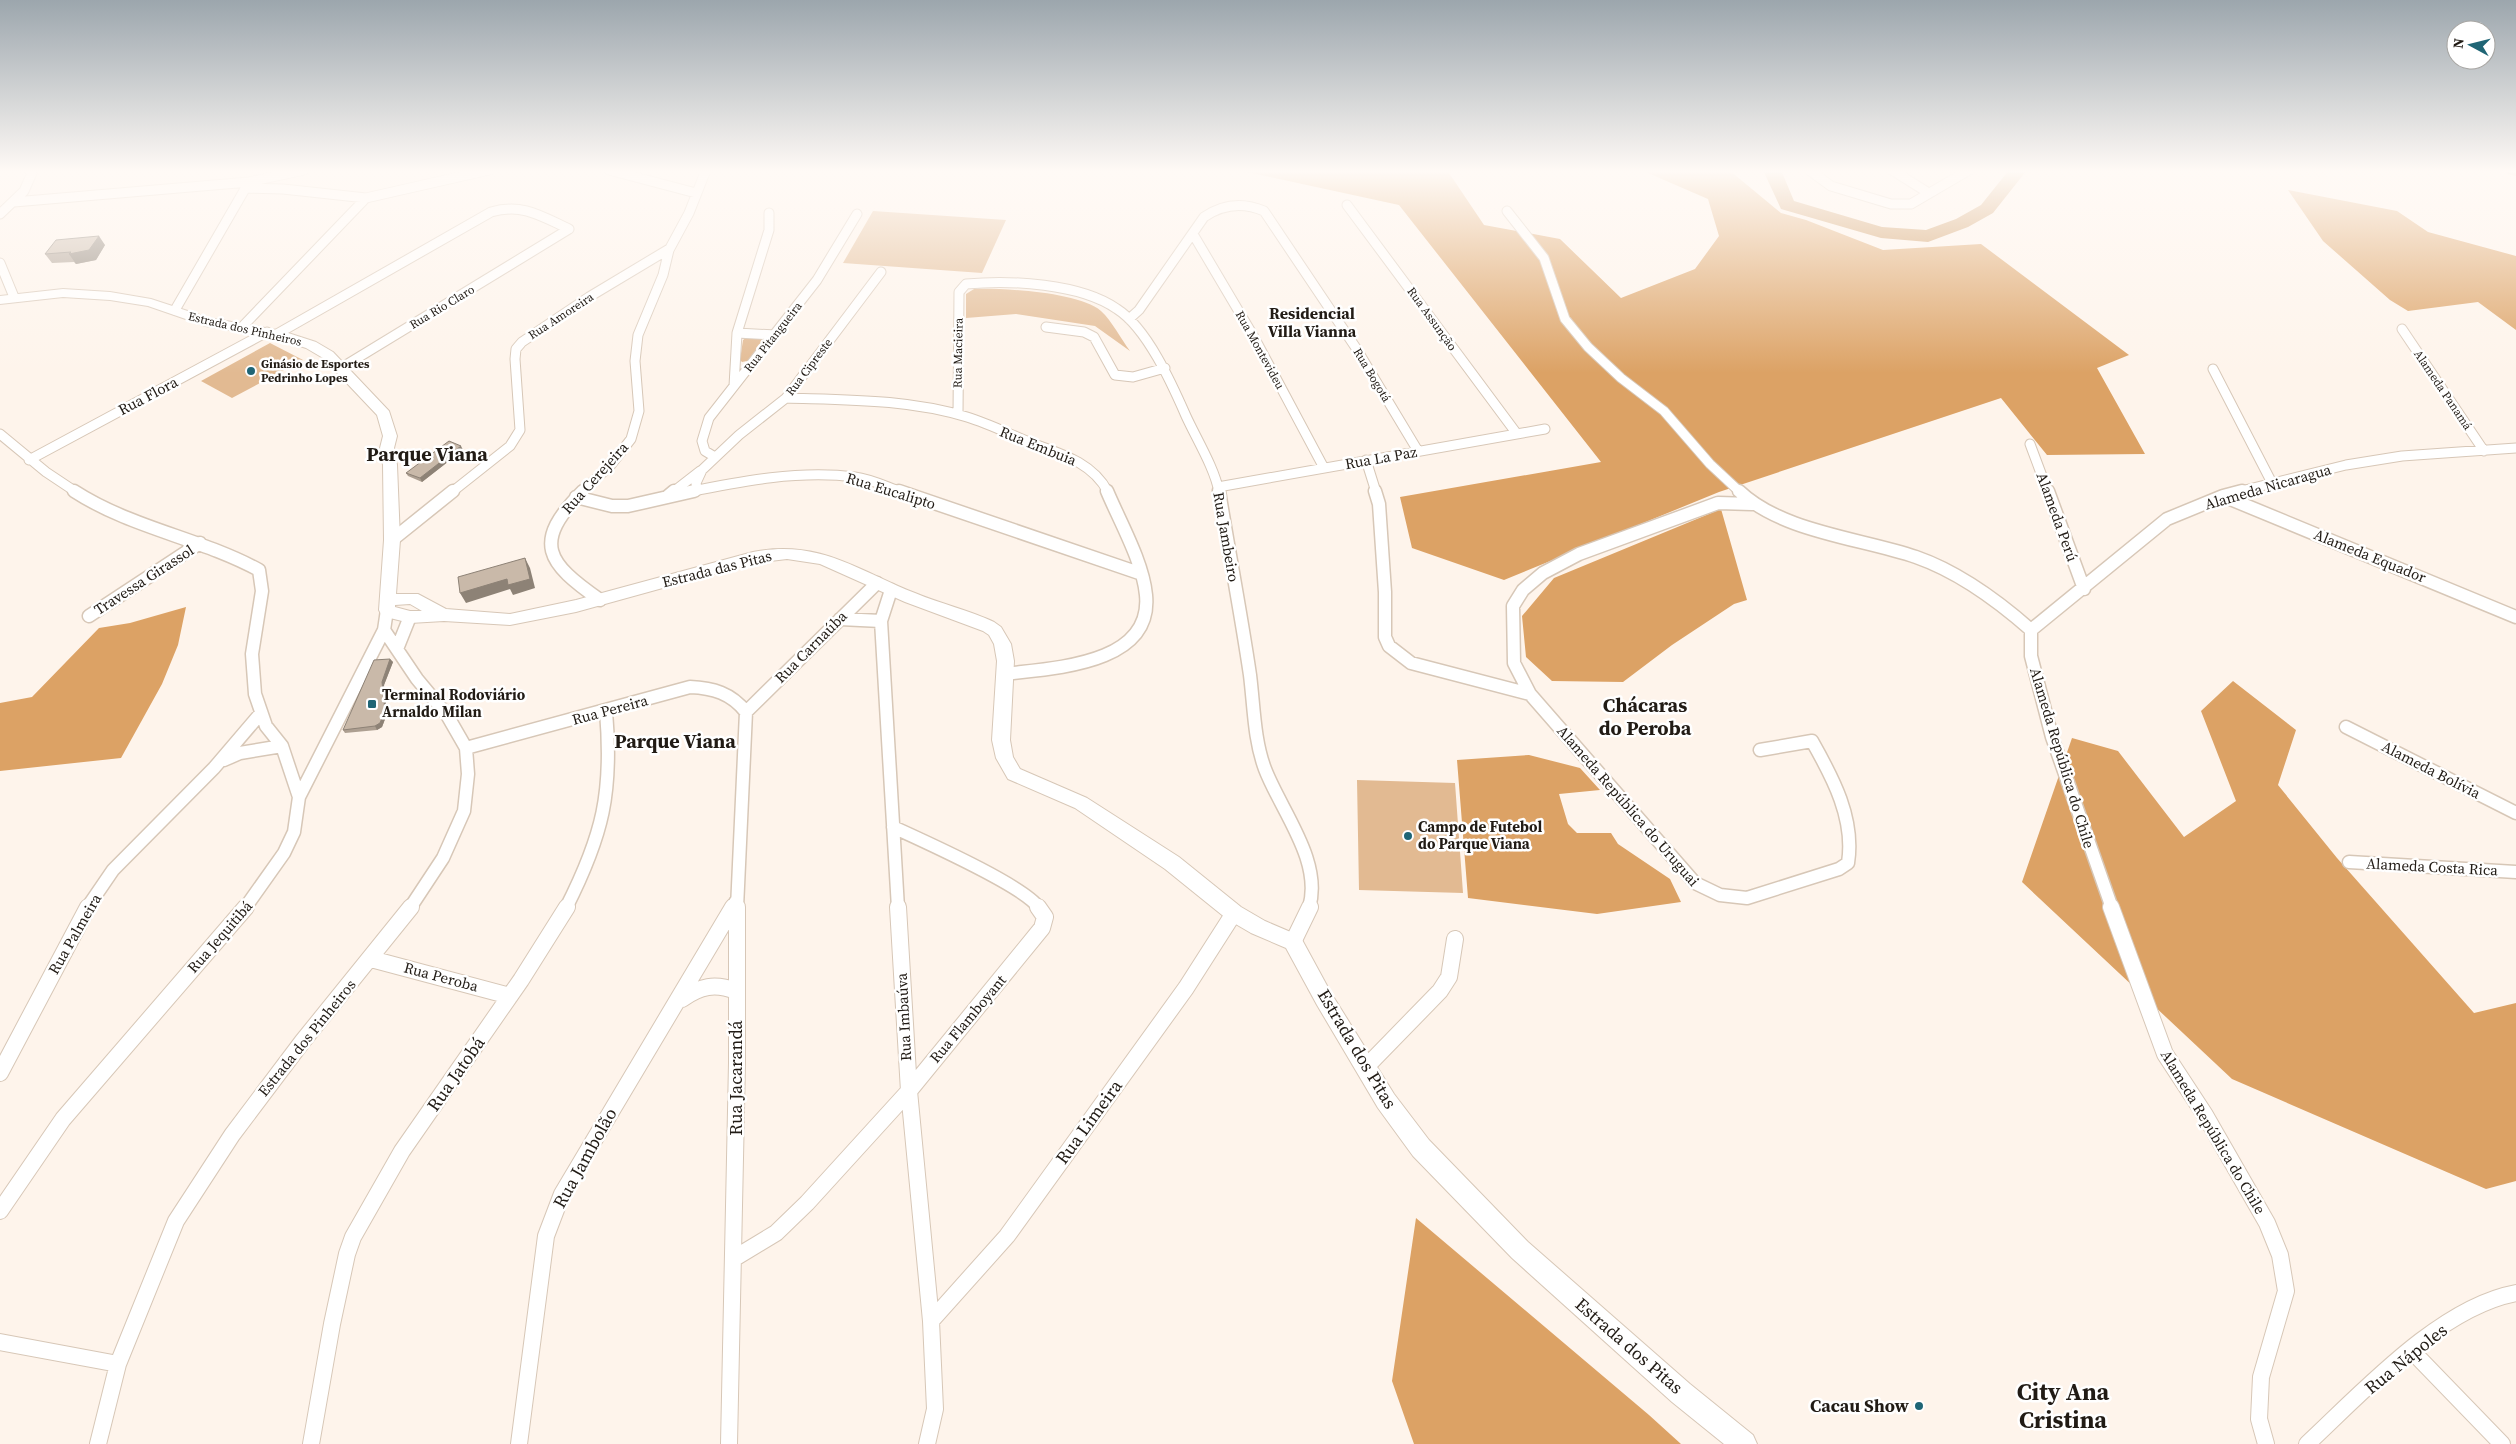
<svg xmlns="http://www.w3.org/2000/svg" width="2516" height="1444" font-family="'Source Serif 4',serif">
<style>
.green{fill:#e2ba92}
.forest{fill:#dca265}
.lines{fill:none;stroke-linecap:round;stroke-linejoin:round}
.river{fill:#ca9154;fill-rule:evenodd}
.street-far2-casing{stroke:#d7c7b7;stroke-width:11}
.street-far1-casing{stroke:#d7c7b7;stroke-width:15}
.street-casing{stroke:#d7c7b7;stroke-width:18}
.secondary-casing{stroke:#d7c7b7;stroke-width:2}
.street-far2{stroke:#fff;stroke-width:9}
.street-far1{stroke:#fff;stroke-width:12}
.street{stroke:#fff;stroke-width:16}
.secondary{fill:#fff;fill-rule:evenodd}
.wall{fill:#ad9f91}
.shaded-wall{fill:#8d8276}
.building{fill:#c9b9a9;stroke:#8d8276}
.poi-dot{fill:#1f6575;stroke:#fff;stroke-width:2}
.labels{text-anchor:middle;stroke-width:5;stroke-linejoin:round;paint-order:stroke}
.far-street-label{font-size:12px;fill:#211b15;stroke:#fff}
.far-poi-label{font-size:12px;font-weight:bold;fill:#211b15;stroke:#fff;text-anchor:start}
.street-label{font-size:15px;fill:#211b15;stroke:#fff}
.poi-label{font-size:15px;font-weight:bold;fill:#211b15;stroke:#fff;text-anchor:start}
.far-district-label{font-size:16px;font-weight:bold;fill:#211b15;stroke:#fff}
.near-street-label{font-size:18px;fill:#211b15;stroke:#fff}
.near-poi-label{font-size:18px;font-weight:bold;fill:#211b15;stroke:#fff;text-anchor:end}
.district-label{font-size:20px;font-weight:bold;fill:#211b15;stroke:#fff}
.near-district-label{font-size:24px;font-weight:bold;fill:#211b15;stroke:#fff}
</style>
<rect width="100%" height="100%" fill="#fef4eb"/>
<path class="green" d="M873,211L1006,220L982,273L843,263Z
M974,289C1003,288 1079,292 1101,311C1112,321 1121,339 1130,351L1095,326L1016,314L966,318V294Z
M747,337L767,339L747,361L742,362L740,360L743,340Z
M270,343L303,360L232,398L201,381Z
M1357,780L1455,783L1463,893L1359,890Z"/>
<path class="forest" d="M1238,170H1447L1484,225L1560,239L1621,298L1695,269L1719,236L1708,199L1641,170H1729L1781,213L1806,220L1883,250L1981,244L2129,355L2097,368L2145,454L2047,455L2001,398L1719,492L1504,580L1412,548L1400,497L1601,462L1399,205Z
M2288,190L2397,211L2428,232L2516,256V330L2478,302L2408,311L2390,300L2323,241Z
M1721,509L1747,600L1734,604L1672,645L1623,682L1552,681L1526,657L1522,616L1554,578Z
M186,607L178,645L162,684L121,758L0,771V703L32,697L99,628L130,623Z
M2233,681L2296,730L2278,785L2337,858L2474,1013L2516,1003V1181L2486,1189L2232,1079L2022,882L2072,738L2118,751L2184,837L2236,801L2201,711Z
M1529,755L1580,768L1600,790L1559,794L1568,824L1577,833H1611L1618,844L1670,879L1681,902L1597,914L1468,898L1457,760Z
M1416,1218L1649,1415L1681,1444H1414L1392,1381Z"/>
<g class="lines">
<path class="river" d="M1763,170H1781L1794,201L1882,227L1926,230L1956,219L1981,205L2009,170H2027L1993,213L1968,227L1928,242L1881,238L1781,209Z
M2506,170H2516V176L2508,174Z"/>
<g class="street-far2-casing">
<path id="street-far2" d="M609,170L696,193
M1809,170L1831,186L1891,204H1911L1969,170
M1892,170L1927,192
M248,188L283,189L366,198L489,170
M14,202L249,182L304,170
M1347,205L1517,434
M1507,211L1544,258L1565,319L1588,347L1621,378L1664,411L1710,464L1740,492
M0,214L24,191L32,173L29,170
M1193,234L1254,337L1324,468
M0,263L14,297
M175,310L249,182
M1129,319L1139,310L1204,217C1223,204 1243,202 1264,211L1356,348L1418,451
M242,327L366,198
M1046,327L1084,332L1094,337L1115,375L1133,377L1165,368
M2402,329L2484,451
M737,333L776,335
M277,334L491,212C523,203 541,216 569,229
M341,368L569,229
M2213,369L2272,483
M734,386L737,333L769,230V213
M786,398C846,400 908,399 967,417C990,424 1011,435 1034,444C1062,454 1093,463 1108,492
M958,414L959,292L966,284C1010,280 1080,283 1117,309C1147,328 1172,384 1186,416C1196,438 1215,469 1219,492
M0,434L46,472L76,492
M2030,444L2048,492
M715,457L705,451L702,441L709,418L817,280L857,214
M29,460L267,332
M1366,460L1376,492
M1218,487L1545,429
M697,491L696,483L702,470L739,435L786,398L881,272
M452,492L510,446L520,430L515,359L516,349L522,342L589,297L669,249
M581,492L610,466L631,439L639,411L635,361L638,335L663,275L669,250L689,213L706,170
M673,492L700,471
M688,492C742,481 799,470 855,477C871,479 887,487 902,492
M2237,492L2346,465L2402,456L2516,448"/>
</g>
<g class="street-far1-casing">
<path id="street-far1" d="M74,491C131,528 200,538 259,570L262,591L252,654L255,694L266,726L282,746L299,797
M583,491C531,543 547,563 600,600
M899,491L1139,573
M1219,491C1229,552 1241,614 1250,675C1254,707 1254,740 1265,769C1281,811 1323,861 1309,908
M1375,491L1379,504L1385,592V637L1389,646L1411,663L1530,694
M1739,491C1782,532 1860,538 1916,557C1959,572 1997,600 2031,630V656L2052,737L2112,908
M2048,491L2084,589
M668,496L674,491
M2223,496L2516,617
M576,497L612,506H628L694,491
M1752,504L1718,503L1579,554L1543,573L1523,590L1513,606L1514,663L1530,694L1695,883L1720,895L1747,898L1839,869L1848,863C1855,819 1833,778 1812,741L1760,750
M392,540L453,491
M891,590L881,621L898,908
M89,616L200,543
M840,619L881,621
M384,630L417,679L447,715L466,748L468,774L464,811L443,858L410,908
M2031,630L2167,519L2223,496L2242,491
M397,649L409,619
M1004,674C1053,668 1153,665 1146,595C1143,562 1120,522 1107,491
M746,712L877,583
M2346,727L2516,813
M466,748L690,687C713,688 731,693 746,712
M224,760L240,753L282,746
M893,827C921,840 1025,886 1039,908
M2349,862L2516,872
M87,908L113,870L214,768L261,713
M245,908L284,853L294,832L299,797L384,630L387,610
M566,908C603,835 613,792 606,711
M732,908L736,901
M737,908L746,712"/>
</g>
<g class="street-casing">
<path id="street" d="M898,907L909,1091L931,1321L935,1409L927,1444
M2111,907L2165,1054L2205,1115L2267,1223L2280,1255L2286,1291L2261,1377L2259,1419L2266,1444
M1293,942L1310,907
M371,959L510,996
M682,999C700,986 715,983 736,991
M1366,1067L1440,991L1449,977L1455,939
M0,1073L88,907
M0,1211L63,1119L246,907
M733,1259L776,1233L807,1203L909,1091L1042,928L1045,917L1038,907
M931,1321L1007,1236L1186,988L1234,913
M0,1342L118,1364
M2411,1350L2502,1444
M98,1444L118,1364L176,1221L232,1135L302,1042L411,907
M311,1444L332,1324L347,1254L353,1237L402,1151L521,980L567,907
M519,1444L546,1236L562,1194L733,907
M729,1444L737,1063V907
M2307,1444C2363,1392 2440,1307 2516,1293"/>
</g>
<g class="secondary-casing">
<path id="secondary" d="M63,289L110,292L151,299L209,318L282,331L316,342L333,352L389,411L397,436L394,448L397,465L400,540L396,594H418L446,609L510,614L576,600L753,552C819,539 857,570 915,593C941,604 969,610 994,622L1001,627L1011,644L1014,661L1010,740L1013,757L1020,769L1087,798L1179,857L1241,907L1265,921L1300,936L1331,993L1394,1094L1429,1140L1528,1242L1690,1384L1753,1435L1757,1444H1724L1672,1402L1512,1258L1413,1156L1378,1108L1317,1005L1286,948L1251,933L1227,919L1165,869L1075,808L1008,779L996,758L992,740L997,661L994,644L989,635L983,631L905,602L820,564L787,559L753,563L576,612L510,625L444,621L410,623L390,618L381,614L379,610L384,540L383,465L380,448L383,436L377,415L323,358L306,348L275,338L206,326L148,306L110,300L63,297L0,304V296ZM410,604L422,611H410L395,607V605Z"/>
</g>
<use href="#street-far2" class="street-far2"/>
<use href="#street-far1" class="street-far1"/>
<use href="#street" class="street"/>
<use href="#secondary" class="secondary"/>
</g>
<path class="wall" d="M105,245L96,260L76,264L74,262L52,263L45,254Z
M463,450L422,482L408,476L406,473Z
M390,659L393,662L384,685L387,714L382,727L377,730L345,733L343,730Z"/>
<path class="shaded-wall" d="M99,236L105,245L96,260L76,264L69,254Z
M461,446L463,450L422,482L420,478Z
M525,558L530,568L535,588L513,595L510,589L466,603L460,593Z
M390,659L393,662L384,685L387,714L382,727L377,730L375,726L382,682Z"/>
<path class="building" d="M99,236L89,250L69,254L71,252L45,254L56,240Z
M449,441L461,446L420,478L406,473Z
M525,558L530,579L508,585L507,579L460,593L458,577Z
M390,659L382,682L385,711L380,723L375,726L343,730L374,660Z"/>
<linearGradient id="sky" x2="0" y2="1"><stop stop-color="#9ca6ad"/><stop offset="0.46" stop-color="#fffaf6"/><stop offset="1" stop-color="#fffaf6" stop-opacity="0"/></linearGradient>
<rect width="2516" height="373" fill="url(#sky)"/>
<g class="poi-dot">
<circle cx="251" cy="371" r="5"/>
<rect x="367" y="699" width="10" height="10" rx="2.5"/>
<circle cx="1408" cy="836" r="5"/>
<circle cx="1919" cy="1406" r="5"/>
</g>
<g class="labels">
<g class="far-street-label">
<text transform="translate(442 307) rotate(-31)" y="4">Rua Rio Claro</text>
<text transform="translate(561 316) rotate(-33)" y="4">Rua Amoreira</text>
<text transform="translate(1432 319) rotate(54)" y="4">Rua Assunção</text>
<text transform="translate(245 329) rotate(13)" y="4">Estrada dos Pinheiros</text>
<text transform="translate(773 337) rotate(-52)" y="4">Rua Pitangueira</text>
<text transform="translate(1260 350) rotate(61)" y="4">Rua Montevideu</text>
<text transform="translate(958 353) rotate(-89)" y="4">Rua Macieira</text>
<text transform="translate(809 367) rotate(-53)" y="4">Rua Cipreste</text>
<text transform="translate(1372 375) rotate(59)" y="4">Rua Bogotá</text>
<text transform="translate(2443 390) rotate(56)" y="4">Alameda Panamá</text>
</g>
<g class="far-poi-label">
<text x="261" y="368">Ginásio de Esportes<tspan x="261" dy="14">Pedrinho Lopes</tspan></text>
</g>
<g class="street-label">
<text transform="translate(148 396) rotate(-28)" y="5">Rua Flora</text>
<text transform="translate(1038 446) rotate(22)" y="5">Rua Embuia</text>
<text transform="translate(1381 458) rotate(-10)" y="5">Rua La Paz</text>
<text transform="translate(595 478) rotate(-48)" y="5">Rua Cerejeira</text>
<text transform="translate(2268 487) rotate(-16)" y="5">Alameda Nicaragua</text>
<text transform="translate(891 491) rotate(17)" y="5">Rua Eucalipto</text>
<text transform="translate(2057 517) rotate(70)" y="5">Alameda Perú</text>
<text transform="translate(1226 537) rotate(80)" y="5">Rua Jambeiro</text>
<text transform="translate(2370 556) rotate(22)" y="5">Alameda Equador</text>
<text transform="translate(717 569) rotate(-14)" y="5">Estrada das Pitas</text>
<text transform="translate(144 580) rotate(-33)" y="5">Travessa Girassol</text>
<text transform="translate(811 647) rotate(-45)" y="5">Rua Carnaúba</text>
<text transform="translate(610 710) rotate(-15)" y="5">Rua Pereira</text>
<text transform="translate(2062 758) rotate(73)" y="5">Alameda República do Chile</text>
<text transform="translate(2431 770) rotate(27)" y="5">Alameda Bolívia</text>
<text transform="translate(1628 806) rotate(49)" y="5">Alameda República do Uruguai</text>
<text transform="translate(2432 867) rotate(3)" y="5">Alameda Costa Rica</text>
<text transform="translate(75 934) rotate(-60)" y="5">Rua Palmeira</text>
<text transform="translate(220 937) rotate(-49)" y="5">Rua Jequitibá</text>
<text transform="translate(441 977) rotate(15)" y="5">Rua Peroba</text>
<text transform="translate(904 1017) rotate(-93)" y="5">Rua Imbaúva</text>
<text transform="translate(968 1019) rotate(-50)" y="5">Rua Flamboyant</text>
<text transform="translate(307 1038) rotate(-51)" y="5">Estrada dos Pinheiros</text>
<text transform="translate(2213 1132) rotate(59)" y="5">Alameda República do Chile</text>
</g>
<g class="poi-label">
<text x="382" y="700">Terminal Rodoviário<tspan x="382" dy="17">Arnaldo Milan</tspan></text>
<text x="1418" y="832">Campo de Futebol<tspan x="1418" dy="17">do Parque Viana</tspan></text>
</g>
<g class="far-district-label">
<text x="1312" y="319">Residencial<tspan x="1312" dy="18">Villa Vianna</tspan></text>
</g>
<g class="near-street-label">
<text transform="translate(1357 1049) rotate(59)" y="6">Estrada dos Pitas</text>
<text transform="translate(456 1074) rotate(-55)" y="6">Rua Jatobá</text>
<text transform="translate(736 1078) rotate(-90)" y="6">Rua Jacarandá</text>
<text transform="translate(1089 1122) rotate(-54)" y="6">Rua Limeira</text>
<text transform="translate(585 1158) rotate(-61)" y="6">Rua Jambolão</text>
<text transform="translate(1629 1346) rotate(41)" y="6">Estrada dos Pitas</text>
<text transform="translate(2406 1359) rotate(-39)" y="6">Rua Nápoles</text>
</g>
<g class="near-poi-label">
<text x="1909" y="1412">Cacau Show</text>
</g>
<g class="district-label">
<text x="427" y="461">Parque Viana</text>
<text x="1645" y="712">Chácaras<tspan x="1645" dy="23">do Peroba</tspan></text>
<text x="675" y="748">Parque Viana</text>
</g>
<g class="near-district-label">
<text x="2063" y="1400">City Ana<tspan x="2063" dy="28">Cristina</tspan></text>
</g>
</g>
<g transform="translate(2471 45) rotate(277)"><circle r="24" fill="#ffffff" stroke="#a6a4a1"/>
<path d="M0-4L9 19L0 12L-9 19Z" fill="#1f6575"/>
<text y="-8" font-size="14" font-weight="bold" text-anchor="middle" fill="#211b15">N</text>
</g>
</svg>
